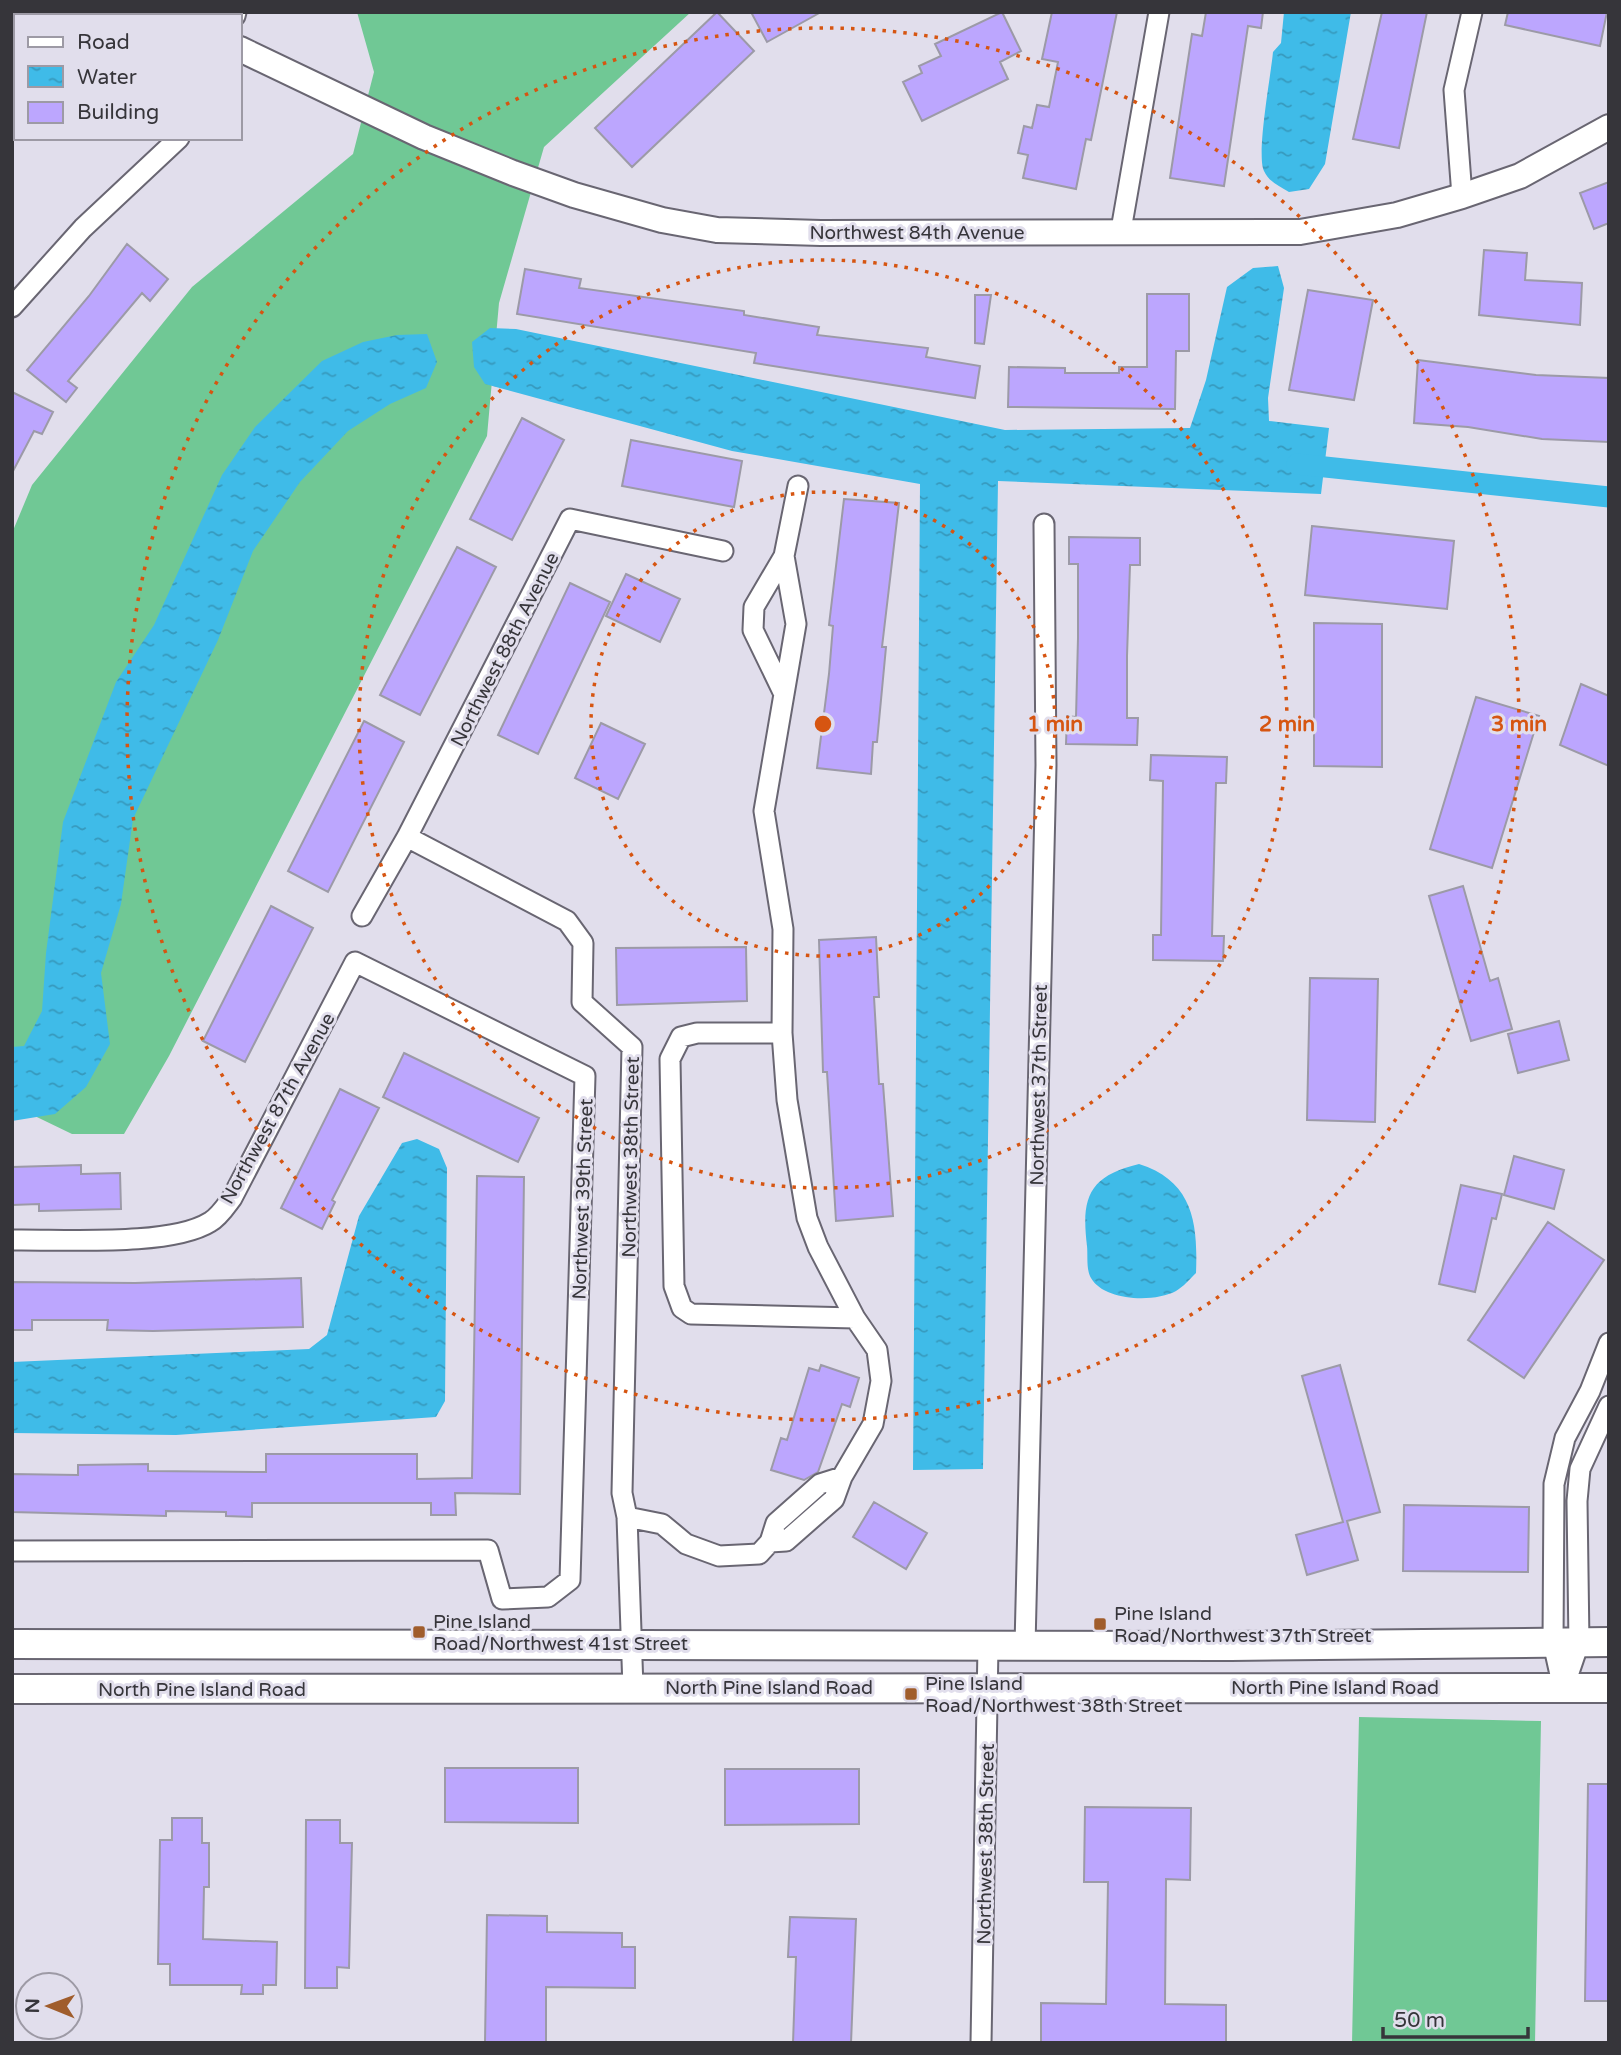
<svg xmlns="http://www.w3.org/2000/svg" width="1621" height="2055" font-family="'Varela Round',sans-serif">
<style>
.grass{fill:#70c895}
.water{fill:url(#water-ripples)}
.lines{fill:none;stroke-linecap:round;stroke-linejoin:round}
.canal{stroke:#3fbbe8;stroke-width:21}
.building{fill:#bca6fe;stroke:#9c9aa7;stroke-width:2}
.minor-casing{stroke:#696672;stroke-width:23}
.tertiary-casing{stroke:#696672;stroke-width:28}
.secondary-casing{stroke:#696672;stroke-width:32}
.minor{stroke:#fff;stroke-width:19}
.tertiary{stroke:#fff;stroke-width:24}
.secondary{stroke:#fff;stroke-width:28}
.ring{fill:none;stroke:#d65511;stroke-width:3.5;stroke-dasharray:3.5 7}
.poi-dot{fill:#a05d2c;stroke:#e1deec;stroke-width:2.5}
.labels{text-anchor:middle;stroke-width:6;stroke-linejoin:round;paint-order:stroke}
.street-label{font-size:19px;fill:#36353a;stroke:#e1deec}
.poi-label{font-size:19px;fill:#36353a;stroke:#e1deec;text-anchor:start}
.centre{fill:#d65511;stroke:#e1deec;stroke-width:3.5}
.ring-label{font-size:21px;text-anchor:middle;font-weight:bold;fill:#d65511;stroke:#e1deec;stroke-width:6;stroke-linejoin:round;paint-order:stroke}
</style>
<defs>
<pattern id="water-ripples" width="26" height="14" patternUnits="userSpaceOnUse" patternTransform="scale(1.75)"><rect width="26" height="14" fill="#3fbbe8"/><path d="M2 4q2-2 4 0t4 0M15 11q2-2 4 0t4 0" fill="none" stroke="#3699bd"/></pattern>
</defs>
<rect width="100%" height="100%" fill="#e1deec"/>
<path class="grass" d="M357,12H691L544,147L499,303L487,436L169,1056L124,1134H72L12,1105V533L32,485L192,287L353,154L374,72Z
M1359,1717L1541,1721L1535,2043H1352Z"/>
<path class="water" d="M1284,12H1351L1325,164L1309,189L1289,192C1279,186 1269,182 1264,171C1256,155 1271,75 1273,52L1281,43Z
M1278,266L1284,288L1268,398L1269,421L1329,428L1321,494L998,481L983,1469L913,1470L920,484L732,451L485,384L474,367L472,342L490,328L516,329L1005,430L1190,428L1206,380L1227,287L1253,268Z
M427,334L437,362L426,388L390,404L348,431L300,482L253,551L218,640L133,819L121,904L101,973L110,1044L86,1087L55,1114L12,1121V1047L24,1046L42,1011L46,953L63,822L116,682L154,625L222,475L255,427L322,361L363,342L397,335Z
M417,1139L439,1149L447,1168L445,1401L436,1417L176,1435L12,1433V1362L309,1349L327,1335L359,1216L402,1143Z
M1139,1164C1193,1181 1198,1223 1196,1273C1190,1279 1183,1287 1176,1291C1154,1303 1104,1301 1091,1278C1086,1270 1088,1255 1087,1246C1081,1197 1089,1176 1139,1164Z"/>
<g class="lines">
<path class="canal" d="M1297,464L1609,497"/>
</g>
<path class="building" d="M717,12L754,51L632,167L595,128Z
M751,12H821L767,42Z
M1002,12L1021,51L1000,62L1008,79L922,121L903,82L922,73L919,66L941,56L935,44Z
M1052,12H1117L1091,140L1086,139L1076,189L1023,178L1028,155L1018,153L1024,126L1032,128L1037,105L1049,107L1058,62L1042,59Z
M1206,12H1263L1261,28L1248,26L1224,186L1170,178L1192,34L1202,36Z
M1382,12H1427L1399,148L1353,139Z
M1508,12H1607L1600,46L1505,25Z
M1609,182V223L1594,229L1580,193Z
M127,244L168,279L150,301L142,293L68,381L77,388L66,402L27,370L89,296Z
M1484,250L1527,253L1525,280L1582,283L1580,325L1479,315Z
M525,269L581,279L579,288L744,311V315L819,327L817,335L928,348L926,357L980,366L975,398L754,363L756,353L517,314Z
M1308,290L1373,300L1354,400L1289,390Z
M1147,294H1189V351H1176L1175,409L1008,407L1009,367L1065,368V373H1119V367H1147Z
M975,295H991L984,344L975,343Z
M1418,360L1536,375L1609,378V442L1542,439L1468,427L1414,423Z
M12,392L53,412L42,434L34,431L12,473Z
M522,418L564,440L512,540L470,519Z
M631,440L742,461L734,507L622,486Z
M844,499L899,503L882,647H886L877,742H873L871,774L817,768L829,674L833,626L829,625Z
M1312,526L1454,541L1447,609L1305,595Z
M1069,537L1140,538V565H1130L1127,656V718H1138L1137,745L1066,744L1067,716L1076,717L1078,638V564H1069Z
M457,547L496,567L420,715L380,695Z
M626,574L680,599L660,642L606,616Z
M570,583L610,602L538,754L498,735Z
M1314,623L1382,624V767L1314,766Z
M1581,684L1609,696V766L1560,745Z
M1476,697L1539,716L1492,868L1430,849Z
M364,721L404,742L328,892L288,871Z
M601,723L645,744L618,799L575,778Z
M1151,755L1227,757L1226,783H1216L1212,936H1224L1223,961L1153,960V935H1161L1163,781L1150,780Z
M1463,886L1490,981L1498,978L1512,1029L1471,1041L1429,896Z
M271,906L313,928L245,1062L203,1041Z
M876,937L879,997H874L879,1084H883L893,1216L836,1221L827,1072H823L819,940Z
M746,947L747,1001L617,1005L616,948Z
M1310,978L1378,979L1375,1122L1307,1120Z
M1559,1021L1569,1060L1518,1073L1508,1034Z
M404,1053L539,1118L518,1162L383,1097Z
M340,1089L379,1108L332,1200L335,1202L322,1229L281,1208Z
M1514,1156L1564,1170L1554,1209L1504,1195Z
M81,1165V1174L120,1173L121,1209L39,1211V1204L12,1205V1167Z
M477,1176L524,1177L520,1494L455,1493L456,1515H431V1503H252V1517L226,1516V1512L166,1511V1516L12,1512V1474L78,1475V1465L148,1464V1471L266,1472V1454H417V1479L472,1478Z
M1461,1185L1502,1194L1496,1219L1492,1218L1475,1292L1439,1284Z
M1548,1222L1604,1260L1524,1378L1468,1340Z
M301,1278L303,1327L153,1331L107,1330L108,1320H32V1330H12V1282L135,1283Z
M821,1365L859,1378L850,1407L842,1404L818,1472L804,1480L771,1470L781,1438L787,1440L809,1368L819,1371Z
M1340,1365L1380,1512L1347,1521L1358,1560L1307,1575L1296,1535L1343,1522L1302,1376Z
M874,1502L927,1533L906,1569L853,1537Z
M1404,1505L1529,1507L1528,1572L1403,1571Z
M445,1768H578V1823L445,1822Z
M725,1769H859V1824L725,1825Z
M1588,1784H1609V2001H1585Z
M1085,1807L1191,1808L1190,1880L1166,1879L1165,2004L1226,2005V2043H1041V2003L1106,2004L1108,1882H1084Z
M172,1818H202V1843H209V1887H204L203,1939L277,1942L276,1985H263V1994H241L242,1985H170V1964H158L160,1840H172Z
M306,1820H340V1843H352L349,1968L337,1967V1988H305Z
M487,1915L547,1916V1932L622,1933V1947H635V1988L546,1987V2043H485Z
M790,1917L856,1919L851,2043H793L796,1957H788Z"/>
<g class="lines">
<g class="minor-casing">
<path id="minor" d="M235,16L236,12
M1462,196L1454,90L1472,12
M1121,230L1159,12
M12,307L83,228L179,138
M784,694L753,630L754,607L784,556
M407,837L567,921L583,943L582,1002L632,1047L622,1493L627,1517L633,1688
M362,916L407,837L570,519L723,551
M782,1033H697L681,1037L670,1059L674,1286L682,1308L691,1314L855,1318
M12,1240C62,1239 170,1247 210,1222C219,1217 226,1206 232,1198L355,962L585,1076L570,1580L548,1597L502,1599L488,1550L12,1551
M627,1517L662,1524L686,1544L719,1556L759,1554L770,1542L776,1523L820,1484L842,1477
M770,1542L786,1541L834,1499L842,1477L873,1424L881,1381L877,1350L855,1318L818,1247L807,1218L787,1100L782,1033L783,929L764,811L796,624L784,556L798,486
M1025,1646L1046,765L1044,524
M1564,1687L1579,1643L1577,1501L1580,1469L1609,1406
M1563,1688L1553,1643L1554,1484L1565,1438L1590,1391L1609,1343
M981,2043L988,1646"/>
</g>
<g class="tertiary-casing">
<path id="tertiary" d="M157,12L165,16
M240,49L424,137L513,173L574,195L662,220L717,230L821,233L1300,232L1397,215L1462,196L1520,176L1609,127"/>
</g>
<g class="secondary-casing">
<path id="secondary" d="M12,1644L1231,1646L1609,1642
M12,1689L1609,1688"/>
</g>
<use href="#minor" class="minor"/>
<use href="#tertiary" class="tertiary"/>
<use href="#secondary" class="secondary"/>
</g>
<g class="ring">
<circle cx="823" cy="724" r="232"/>
<circle cx="823" cy="724" r="464"/>
<circle cx="823" cy="724" r="696"/>
</g>
<g class="poi-dot">
<rect x="1093" y="1617" width="14" height="14" rx="3.5"/>
<rect x="412" y="1625" width="14" height="14" rx="3.5"/>
<rect x="904" y="1687" width="14" height="14" rx="3.5"/>
</g>
<g class="labels">
<g class="street-label">
<text x="917" y="239">Northwest 84th Avenue</text>
<text transform="translate(504 649) rotate(-63)" y="7">Northwest 88th Avenue</text>
<text transform="translate(1038 1085) rotate(-89)" y="7">Northwest 37th Street</text>
<text transform="translate(277 1108) rotate(-61)" y="7">Northwest 87th Avenue</text>
<text transform="translate(630 1157) rotate(-89)" y="7">Northwest 38th Street</text>
<text transform="translate(582 1199) rotate(-88)" y="7">Northwest 39th Street</text>
<text x="769" y="1694">North Pine Island Road</text>
<text x="1335" y="1694">North Pine Island Road</text>
<text x="202" y="1696">North Pine Island Road</text>
<text transform="translate(985 1844) rotate(-89)" y="7">Northwest 38th Street</text>
</g>
<g class="poi-label">
<text x="1114" y="1620">Pine Island<tspan x="1114" dy="22">Road/Northwest 37th Street</tspan></text>
<text x="433" y="1628">Pine Island<tspan x="433" dy="22">Road/Northwest 41st Street</tspan></text>
<text x="925" y="1690">Pine Island<tspan x="925" dy="22">Road/Northwest 38th Street</tspan></text>
</g>
</g>
<circle cx="823" cy="724" r="10" class="centre"/>
<g class="ring-label">
<text x="1055" y="731">1 min</text>
<text x="1287" y="731">2 min</text>
<text x="1519" y="731">3 min</text>
</g>
<rect width="1621" height="2055" fill="none" stroke="#36353a" stroke-width="28"/>
<rect x="14" y="14" width="228" height="126" fill="#e1deec" stroke="#9d9aa5" stroke-width="2"/>
<rect x="28" y="37" width="35" height="10" fill="#ffffff" stroke="#9d9aa5" stroke-width="2"/>
<text x="77" y="49" font-size="21" fill="#36353a">Road</text>
<rect x="28" y="66" width="35" height="21" fill="url(#water-ripples)" stroke="#9d9aa5" stroke-width="2"/>
<text x="77" y="84" font-size="21" fill="#36353a">Water</text>
<rect x="28" y="102" width="35" height="21" fill="#bca6fe" stroke="#9d9aa5" stroke-width="2"/>
<text x="77" y="119" font-size="21" fill="#36353a">Building</text>
<g transform="translate(49 2006) rotate(271)"><circle r="33" fill="#e1deec" stroke="#9d9aa5" stroke-width="2"/>
<path d="M0-5L12 26L0 18L-12 26Z" fill="#a05d2c"/>
<text y="-10" font-size="19" font-weight="bold" text-anchor="middle" fill="#36353a">N</text>
</g>
<path d="M1383 2027v10h145v-10" fill="none" stroke="#36353a" stroke-width="3.5"/>
<text x="1394" y="2027" font-size="21" fill="#36353a" stroke="#e1deec" stroke-width="5" paint-order="stroke">50 m</text>
</svg>
